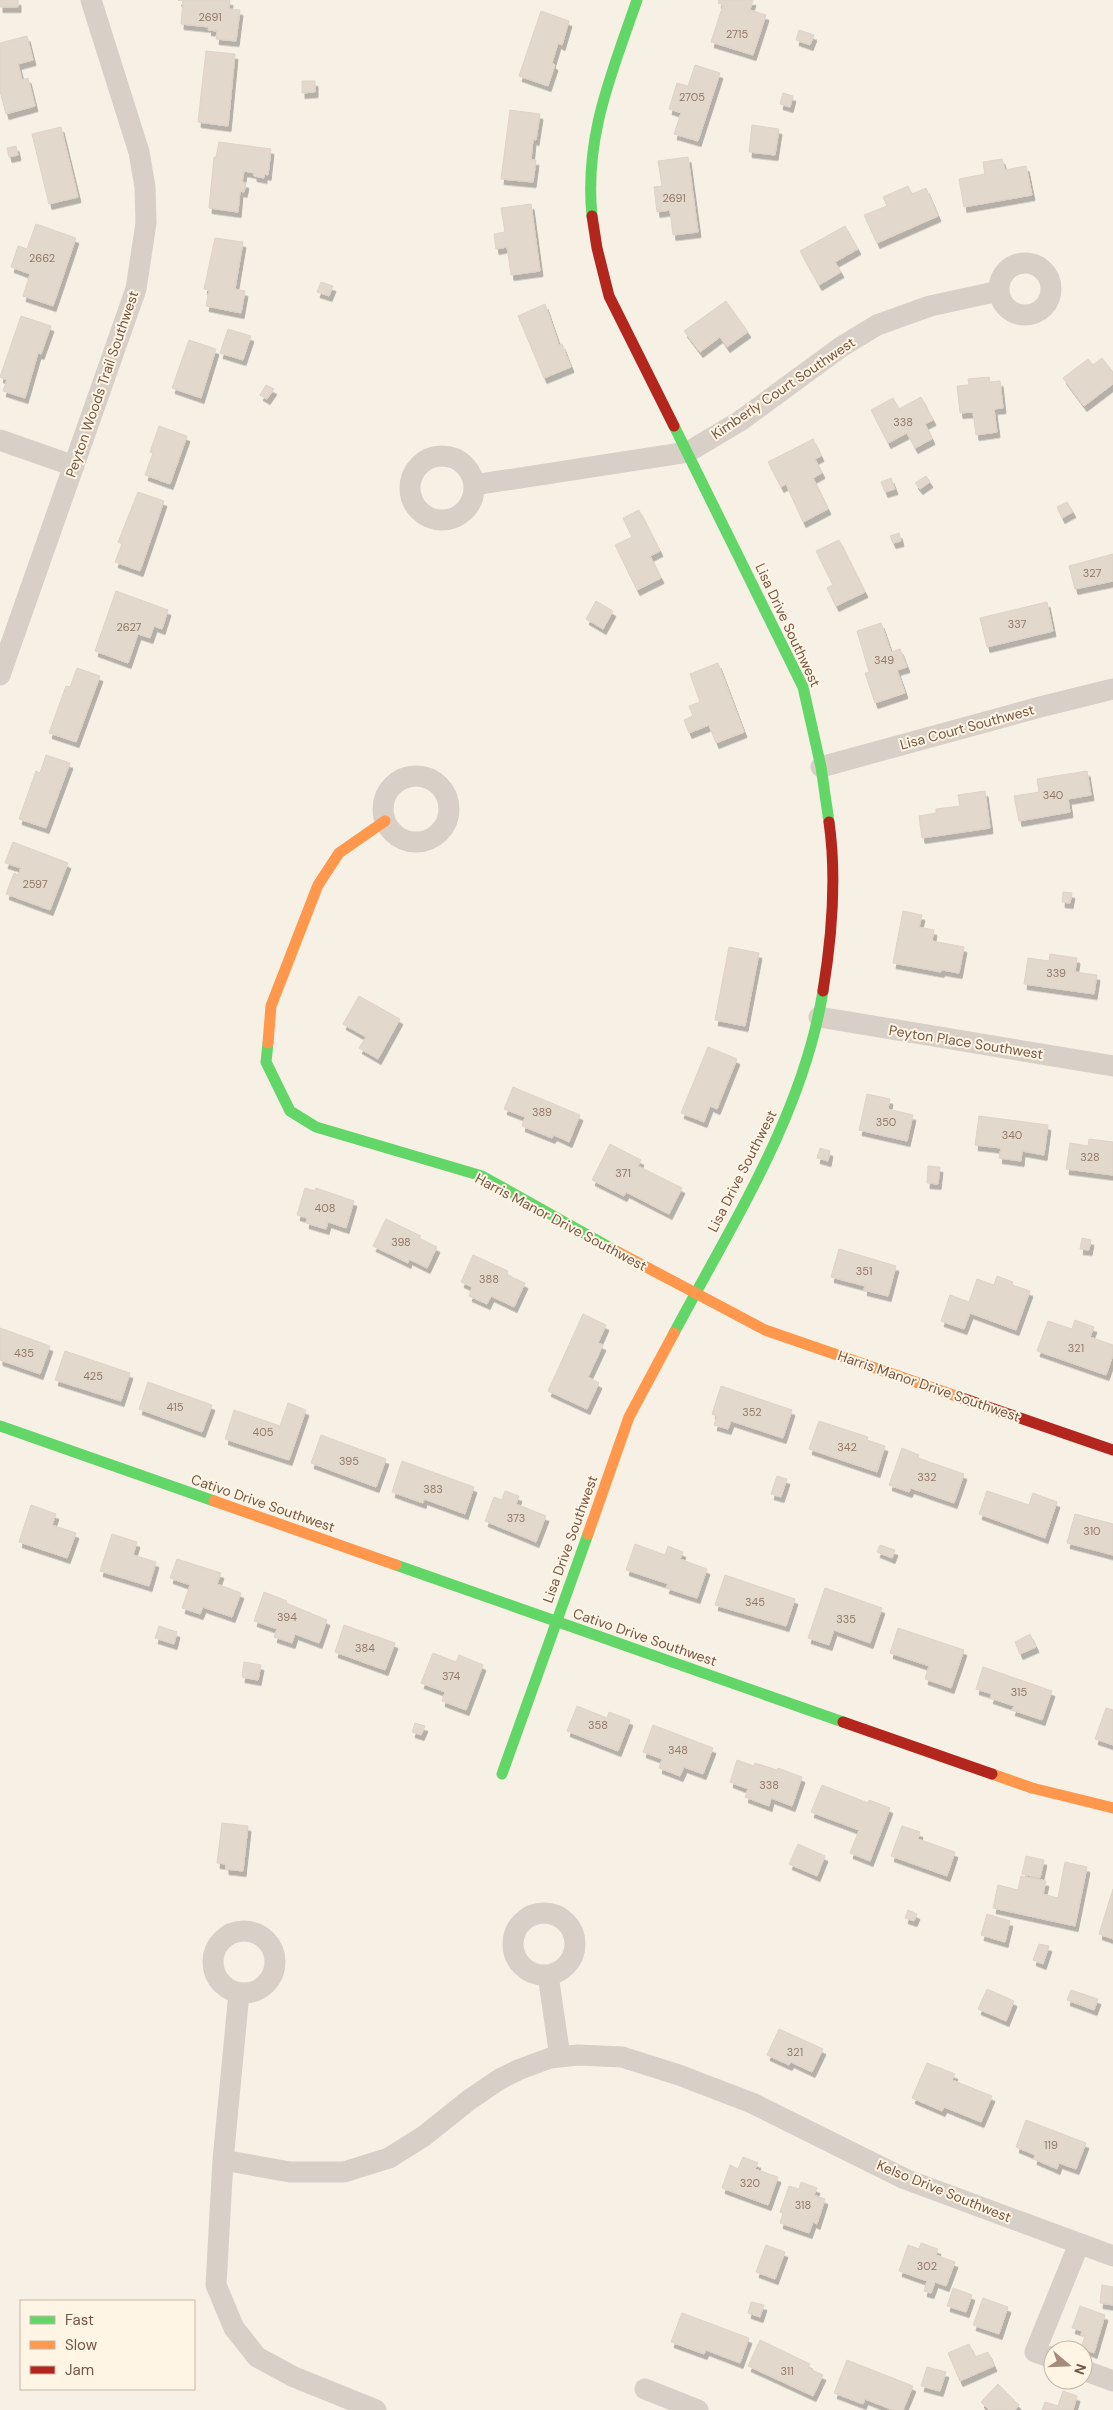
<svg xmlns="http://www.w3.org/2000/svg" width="1113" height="2410" font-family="'DM Sans',sans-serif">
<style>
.building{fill:#e3d8cc;stroke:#dfd3c7;filter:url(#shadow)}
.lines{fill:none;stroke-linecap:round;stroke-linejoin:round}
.street{stroke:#d8cfc7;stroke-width:21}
.fast{stroke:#63d668;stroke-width:11}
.slow{stroke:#ff974d;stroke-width:11}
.jam{stroke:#b3261e;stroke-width:11}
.labels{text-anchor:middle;stroke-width:4;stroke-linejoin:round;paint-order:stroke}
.number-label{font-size:11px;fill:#937868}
.street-label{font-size:14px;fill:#765644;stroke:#fff5e5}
</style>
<defs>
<filter id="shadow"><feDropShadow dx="3" dy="5.5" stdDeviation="0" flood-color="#0004"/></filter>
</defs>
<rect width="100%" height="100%" fill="#f6f0e5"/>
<path class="building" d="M0,0H18V7H0Z
M230,0L229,9L240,10L236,41L216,39L217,31L208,30L209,27L181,24L183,1L178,0Z
M719,0H753L750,10L766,15L753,55L711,42L723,5L718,3Z
M541,11L569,21L562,45L558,43L552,63L555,65L548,86L519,76Z
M799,30L814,35L810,45L796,40Z
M27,36L33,60L18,64L22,80L28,78L35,106L6,114L0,91V43Z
M206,51L235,54L228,126L198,122Z
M695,65L720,73L698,141L674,134L681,113L669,109L677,83L688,86Z
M302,81H315V92L302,93Z
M783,93L793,96L790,107L780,104Z
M510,110L540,114L536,140L533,139L531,160H536L533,182L501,179Z
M752,125L779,129L775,155L749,152Z
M61,127L78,197L49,204L32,134Z
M219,142L271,149L268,175L264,174V178L254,176V173L244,171L242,182L246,183L244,192L240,191L238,212L209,208L214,157H216Z
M16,146L18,155L9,157L7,148Z
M688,157L698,232L673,235L670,210L657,212L654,187L662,186L658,161Z
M1002,159L1005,170L1026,166L1032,195L964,207L959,179L985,174L983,162Z
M908,186L912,194L926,188L938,216L877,243L864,215L887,206L883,197Z
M531,204L540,271L511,275L507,247L496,249L494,234L505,232L501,208Z
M36,224L76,238L53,306L23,296L30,274L11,267L18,246L27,249Z
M845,226L858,249L835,262L841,272L819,285L800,251Z
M215,238L243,242L235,289L245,291L241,313L206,306L209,290L204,289Z
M321,282L333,286L329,296L317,292Z
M726,301L748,332L727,347L720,337L700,352L684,331Z
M545,304L559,345L562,344L571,367L544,378L518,316Z
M21,316L51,326L41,354L38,353L25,398L3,391L7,380L0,377Z
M228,329L251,336L243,360L220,353Z
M189,340L216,349L201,398L172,388Z
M1102,358L1113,372V384L1084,406L1063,378L1088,359L1093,365Z
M989,377L990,382L1000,381L1003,408L994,409L997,432L976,435L973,412L960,413L957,386L969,385L968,379Z
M266,385L274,389L267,399L260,395Z
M921,397L933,420L925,424L932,439L915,448L907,433L888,443L871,410L893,398L899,409Z
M159,426L187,436L170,484L145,475L153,453L150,452Z
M813,439L821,456L815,459L822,473L813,478L828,509L803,522L786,484L781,487L768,462Z
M926,476L930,482L920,489L915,483Z
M891,478L895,489L885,492L881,482Z
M138,492L164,501L140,571L115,562L122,544L118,542Z
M1067,502L1073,512L1062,518L1057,507Z
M639,510L660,551L650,556L661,578L637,590L615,545L632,537L623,518Z
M899,533L901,541L893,543L890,536Z
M839,540L865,592L836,606L827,588L833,585L816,551Z
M1113,554V581L1075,589L1069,566Z
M116,591L168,610L162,629L154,626L150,638L138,634L128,663L95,651Z
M596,601L613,611L603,629L586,619Z
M1047,602L1053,631L987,647L980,618Z
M881,623L891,652L900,649L907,667L897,670L905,693L875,703L865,673L869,672L857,631Z
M718,663L744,732L716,743L709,725L689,733L684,720L693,716L689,706L700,702L690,674Z
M77,668L100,676L76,742L49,733L66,686L70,687Z
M46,755L70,763L46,828L19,819L36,771L40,773Z
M1087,771L1091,795L1068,799L1070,812L1019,821L1014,796L1039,792L1037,779Z
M985,791L990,828L922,838L919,816L936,813V809L960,806L958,795Z
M13,842L68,863L50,910L6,894L14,873L18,875L21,868L5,863Z
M1063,892L1072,893L1070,903L1062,902Z
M903,911L922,915L919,927L934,930L932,941L964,947L959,973L942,970L941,972L893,963Z
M729,947L759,953L745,1026L715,1020Z
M1050,954L1077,958L1075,972L1097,975L1094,994L1024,984L1028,958L1049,961Z
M359,996L400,1019L378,1059L359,1048L366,1037L343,1024Z
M708,1047L737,1059L717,1109L710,1106L704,1122L681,1113Z
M513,1087L580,1115L569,1142L554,1135L552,1138L522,1126L525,1117L504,1109Z
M867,1094L890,1099L888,1109L913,1115L907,1141L859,1130Z
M979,1116L1048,1125L1044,1155L1022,1151L1021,1161L999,1158L1001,1148L975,1145Z
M1089,1139L1113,1142V1175L1066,1169L1070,1143L1088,1146Z
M610,1144L641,1160L638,1166L682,1188L669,1214L626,1192L624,1196L592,1180Z
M820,1148L830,1151L828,1161L817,1158Z
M928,1166L940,1167L938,1184L927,1183Z
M305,1188L315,1191L316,1188L354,1201L346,1228L328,1222L326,1229L306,1223L307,1218L297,1215Z
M386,1219L421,1236L419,1238L437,1247L427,1268L409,1259L408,1263L373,1246Z
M1082,1238L1091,1240L1089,1250L1080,1249Z
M839,1249L896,1266L888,1296L864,1290L865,1286L831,1277Z
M473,1255L508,1271L507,1275L525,1283L514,1307L491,1296L487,1304L469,1296L472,1287L461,1282Z
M997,1276L1013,1282L1012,1285L1030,1291L1016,1330L970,1313L964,1329L941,1321L950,1295L969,1302L977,1279L994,1285Z
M583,1314L606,1325L598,1343L603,1345L588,1377L599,1383L587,1409L548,1391Z
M1075,1320L1094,1327L1090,1337L1113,1345V1355L1106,1375L1037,1351L1048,1321L1072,1329Z
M0,1328L50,1346L40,1374L0,1360Z
M65,1351L130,1373L121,1401L55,1380Z
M148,1382L212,1405L202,1432L139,1409Z
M721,1386L792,1410L783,1438L731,1421L728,1429L714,1425L717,1416L712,1414Z
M288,1403L306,1410L289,1460L225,1439L234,1410L280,1426Z
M819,1421L868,1437L867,1440L885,1446L877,1472L809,1449Z
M321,1435L386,1459L376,1487L311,1463Z
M902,1448L919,1455L918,1458L964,1474L954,1503L911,1488L909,1492L889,1485Z
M402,1461L474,1487L465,1514L424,1499L423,1503L392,1492Z
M777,1476L787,1479L781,1497L771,1494Z
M505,1491L519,1496L516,1504L546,1516L536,1542L485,1521L494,1497L502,1500Z
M987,1491L1029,1505L1033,1493L1057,1502L1045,1538L979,1514Z
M31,1505L56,1514L52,1525L76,1533L67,1558L19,1542Z
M1075,1514L1113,1524V1555L1067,1543Z
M112,1534L137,1542L133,1555L156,1562L149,1586L100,1571Z
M635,1544L665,1555L668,1546L683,1552L680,1559L707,1569L697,1598L666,1588L668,1584L626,1570Z
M880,1545L895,1550L892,1558L877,1552Z
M177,1559L221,1573L217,1584L241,1593L232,1617L203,1607L200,1614L182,1608L190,1585L170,1578Z
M725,1575L795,1599L786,1626L715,1605Z
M825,1588L882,1608L870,1643L834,1630L829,1645L808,1638Z
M264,1592L287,1601L286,1603L327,1620L319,1643L295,1634L292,1643L274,1637L277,1629L254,1621Z
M344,1625L395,1643L385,1670L335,1652Z
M159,1626L177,1632L174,1644L155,1638Z
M898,1628L964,1650L951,1688L925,1679L929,1666L890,1653Z
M1030,1634L1036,1647L1020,1654L1015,1642Z
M433,1653L456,1662L459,1655L483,1665L466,1710L442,1701L445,1692L421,1683Z
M244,1662L261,1665L258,1680L242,1677Z
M983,1667L1052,1691L1042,1720L1012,1710L1014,1706L990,1698L992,1694L976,1689Z
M577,1706L607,1718L609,1712L630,1720L618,1751L567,1731Z
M1106,1708L1113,1710V1745L1095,1739Z
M415,1723L425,1726L421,1735L412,1732Z
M653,1725L713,1748L703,1774L684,1767L680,1776L659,1768L662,1759L643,1752Z
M737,1760L754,1766L755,1763L777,1770L778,1768L802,1777L792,1806L771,1798L769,1806L745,1797L748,1789L730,1782Z
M822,1785L868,1803L869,1800L890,1808L870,1861L850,1853L859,1830L811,1812Z
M222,1823L248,1826L243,1871L226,1869V1864L217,1863Z
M902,1826L920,1832L918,1839L955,1852L947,1876L891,1856Z
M798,1844L825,1856L817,1876L789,1864Z
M1026,1856L1044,1860L1040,1878L1022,1874Z
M1065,1862L1087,1867L1075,1926L993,1908L998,1885L1018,1890L1021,1876L1046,1881L1043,1894L1058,1898Z
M1113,1889V1939L1099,1934Z
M908,1910L917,1914L914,1921L905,1918Z
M987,1914L1010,1921L1005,1942L981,1935Z
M1039,1944L1049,1946L1043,1964L1033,1960Z
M987,1989L1014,2001L1006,2021L978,2009Z
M1071,1990L1098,1999L1094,2010L1067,2000Z
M779,2029L823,2049L812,2072L791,2062L789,2065L767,2055Z
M927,2063L955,2074L952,2080L992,2096L981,2122L944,2107L942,2111L912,2098Z
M1026,2120L1086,2143L1076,2169L1059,2163L1057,2169L1034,2159L1035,2155L1016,2147Z
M743,2157L758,2163L755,2169L778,2177L768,2205L722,2188L730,2165L738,2169Z
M801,2182L817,2188L814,2195L825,2199L817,2224L813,2222L809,2233L780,2223L783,2213L780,2212L789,2186L799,2189Z
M921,2243L938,2249L936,2255L955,2262L946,2286L935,2282L931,2293L924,2291L927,2281L899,2271L908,2245L919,2249Z
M766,2245L785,2252L775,2279L756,2272Z
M1102,2285L1113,2287V2305L1100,2303Z
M953,2288L972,2295L966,2312L947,2306Z
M983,2298L1008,2307L999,2334L973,2325Z
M751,2302L764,2305L760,2317L748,2313Z
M1080,2306L1105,2315L1094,2353L1081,2348L1085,2336L1081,2335L1082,2331L1072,2328Z
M682,2313L749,2338L740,2363L706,2350L704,2354L671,2342Z
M760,2340L810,2364L808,2368L823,2375L813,2396L748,2366Z
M969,2344L975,2357L988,2352L994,2366L960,2381L948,2353Z
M847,2360L913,2386L903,2410H893L865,2399L863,2404L834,2393Z
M927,2367L946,2372L940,2391L921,2386Z
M998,2384L1019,2405L1015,2410H989L981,2402Z
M1063,2391L1077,2396L1073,2410H1042L1045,2402L1058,2406Z"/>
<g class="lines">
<path class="street" d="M999 289a26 26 0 1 1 52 0a26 26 0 1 1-52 0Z
M0,440L74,466
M410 488a32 32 0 1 1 64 0a32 32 0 1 1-64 0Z
M474,485L688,452L740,421L841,347L877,325L930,306L999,291
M0,675L136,289L146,223L145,187L139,152L91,0
M821,767L1040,707L1113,689
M383 809a33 33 0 1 1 66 0a33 33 0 1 1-66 0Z
M819,1017L1113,1066
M513 1944a31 31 0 1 1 62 0a31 31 0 1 1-62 0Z
M213 1962a31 31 0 1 1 62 0a31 31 0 1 1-62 0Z
M548,1975L560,2057
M239,1993L223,2160L216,2285L234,2328L257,2357L294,2377L376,2410
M223,2160L290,2172H344L389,2158L424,2136L469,2100L500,2079L518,2070L550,2058L578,2055L622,2057L679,2075L752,2103L905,2179L1113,2256
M1053,2358L1035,2352L1079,2244
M1083,2370L1113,2381
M645,2389L698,2410"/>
<path class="fast" d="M592,216C584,136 612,73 637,0
M674,426L803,687L821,767L829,822
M268,1043L266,1062L290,1111L316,1127L482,1176L618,1252
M674,1333C732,1224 803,1115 823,991
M0,1426L214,1501
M396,1565L843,1722
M502,1774L588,1534"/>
<path class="slow" d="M268,1043L271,1006L318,885L339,853L385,821
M618,1252L765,1330L959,1397
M214,1501L396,1565
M588,1534L629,1417L674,1333
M992,1774L1032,1788L1113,1808"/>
<path class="jam" d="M592,216L597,248L609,296L674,426
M823,991C832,936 837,878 829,822
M959,1397L1113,1450
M843,1722L992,1774"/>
</g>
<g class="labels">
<g class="number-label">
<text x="210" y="21">2691</text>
<text x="737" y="38">2715</text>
<text x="692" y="101">2705</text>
<text x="674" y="202">2691</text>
<text x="42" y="262">2662</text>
<text x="903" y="426">338</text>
<text x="1092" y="577">327</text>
<text x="1017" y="628">337</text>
<text x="129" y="631">2627</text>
<text x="884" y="664">349</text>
<text x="1053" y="799">340</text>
<text x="35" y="888">2597</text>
<text x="1056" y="977">339</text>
<text x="542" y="1116">389</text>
<text x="886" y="1126">350</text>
<text x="1012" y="1139">340</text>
<text x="1090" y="1161">328</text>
<text x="623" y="1177">371</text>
<text x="325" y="1212">408</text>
<text x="401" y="1246">398</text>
<text x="864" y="1275">351</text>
<text x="489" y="1283">388</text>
<text x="1076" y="1352">321</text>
<text x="24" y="1357">435</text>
<text x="93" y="1380">425</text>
<text x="175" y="1411">415</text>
<text x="752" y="1416">352</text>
<text x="263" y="1436">405</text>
<text x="847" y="1451">342</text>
<text x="349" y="1465">395</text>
<text x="927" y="1481">332</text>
<text x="433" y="1493">383</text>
<text x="516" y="1522">373</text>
<text x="1092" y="1535">310</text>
<text x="755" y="1606">345</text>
<text x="287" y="1621">394</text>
<text x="846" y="1623">335</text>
<text x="365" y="1652">384</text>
<text x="451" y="1680">374</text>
<text x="1019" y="1696">315</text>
<text x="598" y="1729">358</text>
<text x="678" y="1754">348</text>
<text x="769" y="1789">338</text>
<text x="795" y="2056">321</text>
<text x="1051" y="2149">119</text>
<text x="750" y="2187">320</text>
<text x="803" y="2209">318</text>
<text x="927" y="2270">302</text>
<text x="787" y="2375">311</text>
</g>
<g class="street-label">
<text transform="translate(102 384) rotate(-71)" y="5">Peyton Woods Trail Southwest</text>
<text transform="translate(783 388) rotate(-34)" y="5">Kimberly Court Southwest</text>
<text transform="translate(788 625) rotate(65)" y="5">Lisa Drive Southwest</text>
<text transform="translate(967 727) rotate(-15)" y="5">Lisa Court Southwest</text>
<text transform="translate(966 1042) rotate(9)" y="5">Peyton Place Southwest</text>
<text transform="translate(742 1171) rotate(-63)" y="5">Lisa Drive Southwest</text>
<text transform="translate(561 1222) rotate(28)" y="5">Harris Manor Drive Southwest</text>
<text transform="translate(929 1386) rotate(19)" y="5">Harris Manor Drive Southwest</text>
<text transform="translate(263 1503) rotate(19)" y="5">Cativo Drive Southwest</text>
<text transform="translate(570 1539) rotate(-70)" y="5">Lisa Drive Southwest</text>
<text transform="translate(645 1637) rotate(19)" y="5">Cativo Drive Southwest</text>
<text transform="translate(944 2191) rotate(22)" y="5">Kelso Drive Southwest</text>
</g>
</g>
<rect x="20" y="2300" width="175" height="90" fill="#fff5e5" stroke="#c8b5a5"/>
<rect x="30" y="2316" width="25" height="8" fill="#63d668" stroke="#c8b5a5"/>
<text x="65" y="2325" font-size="15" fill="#765644">Fast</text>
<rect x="30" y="2341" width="25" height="8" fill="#ff974d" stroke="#c8b5a5"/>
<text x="65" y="2350" font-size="15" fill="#765644">Slow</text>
<rect x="30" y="2366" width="25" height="8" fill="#b3261e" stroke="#c8b5a5"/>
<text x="65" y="2375" font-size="15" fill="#765644">Jam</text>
<g transform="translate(1068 2365) rotate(109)"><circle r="24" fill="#fff5e5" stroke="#c8b5a5"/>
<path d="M0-4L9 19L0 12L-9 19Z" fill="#a38c7c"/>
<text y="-8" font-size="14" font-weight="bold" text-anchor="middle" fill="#765644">N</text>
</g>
</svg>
